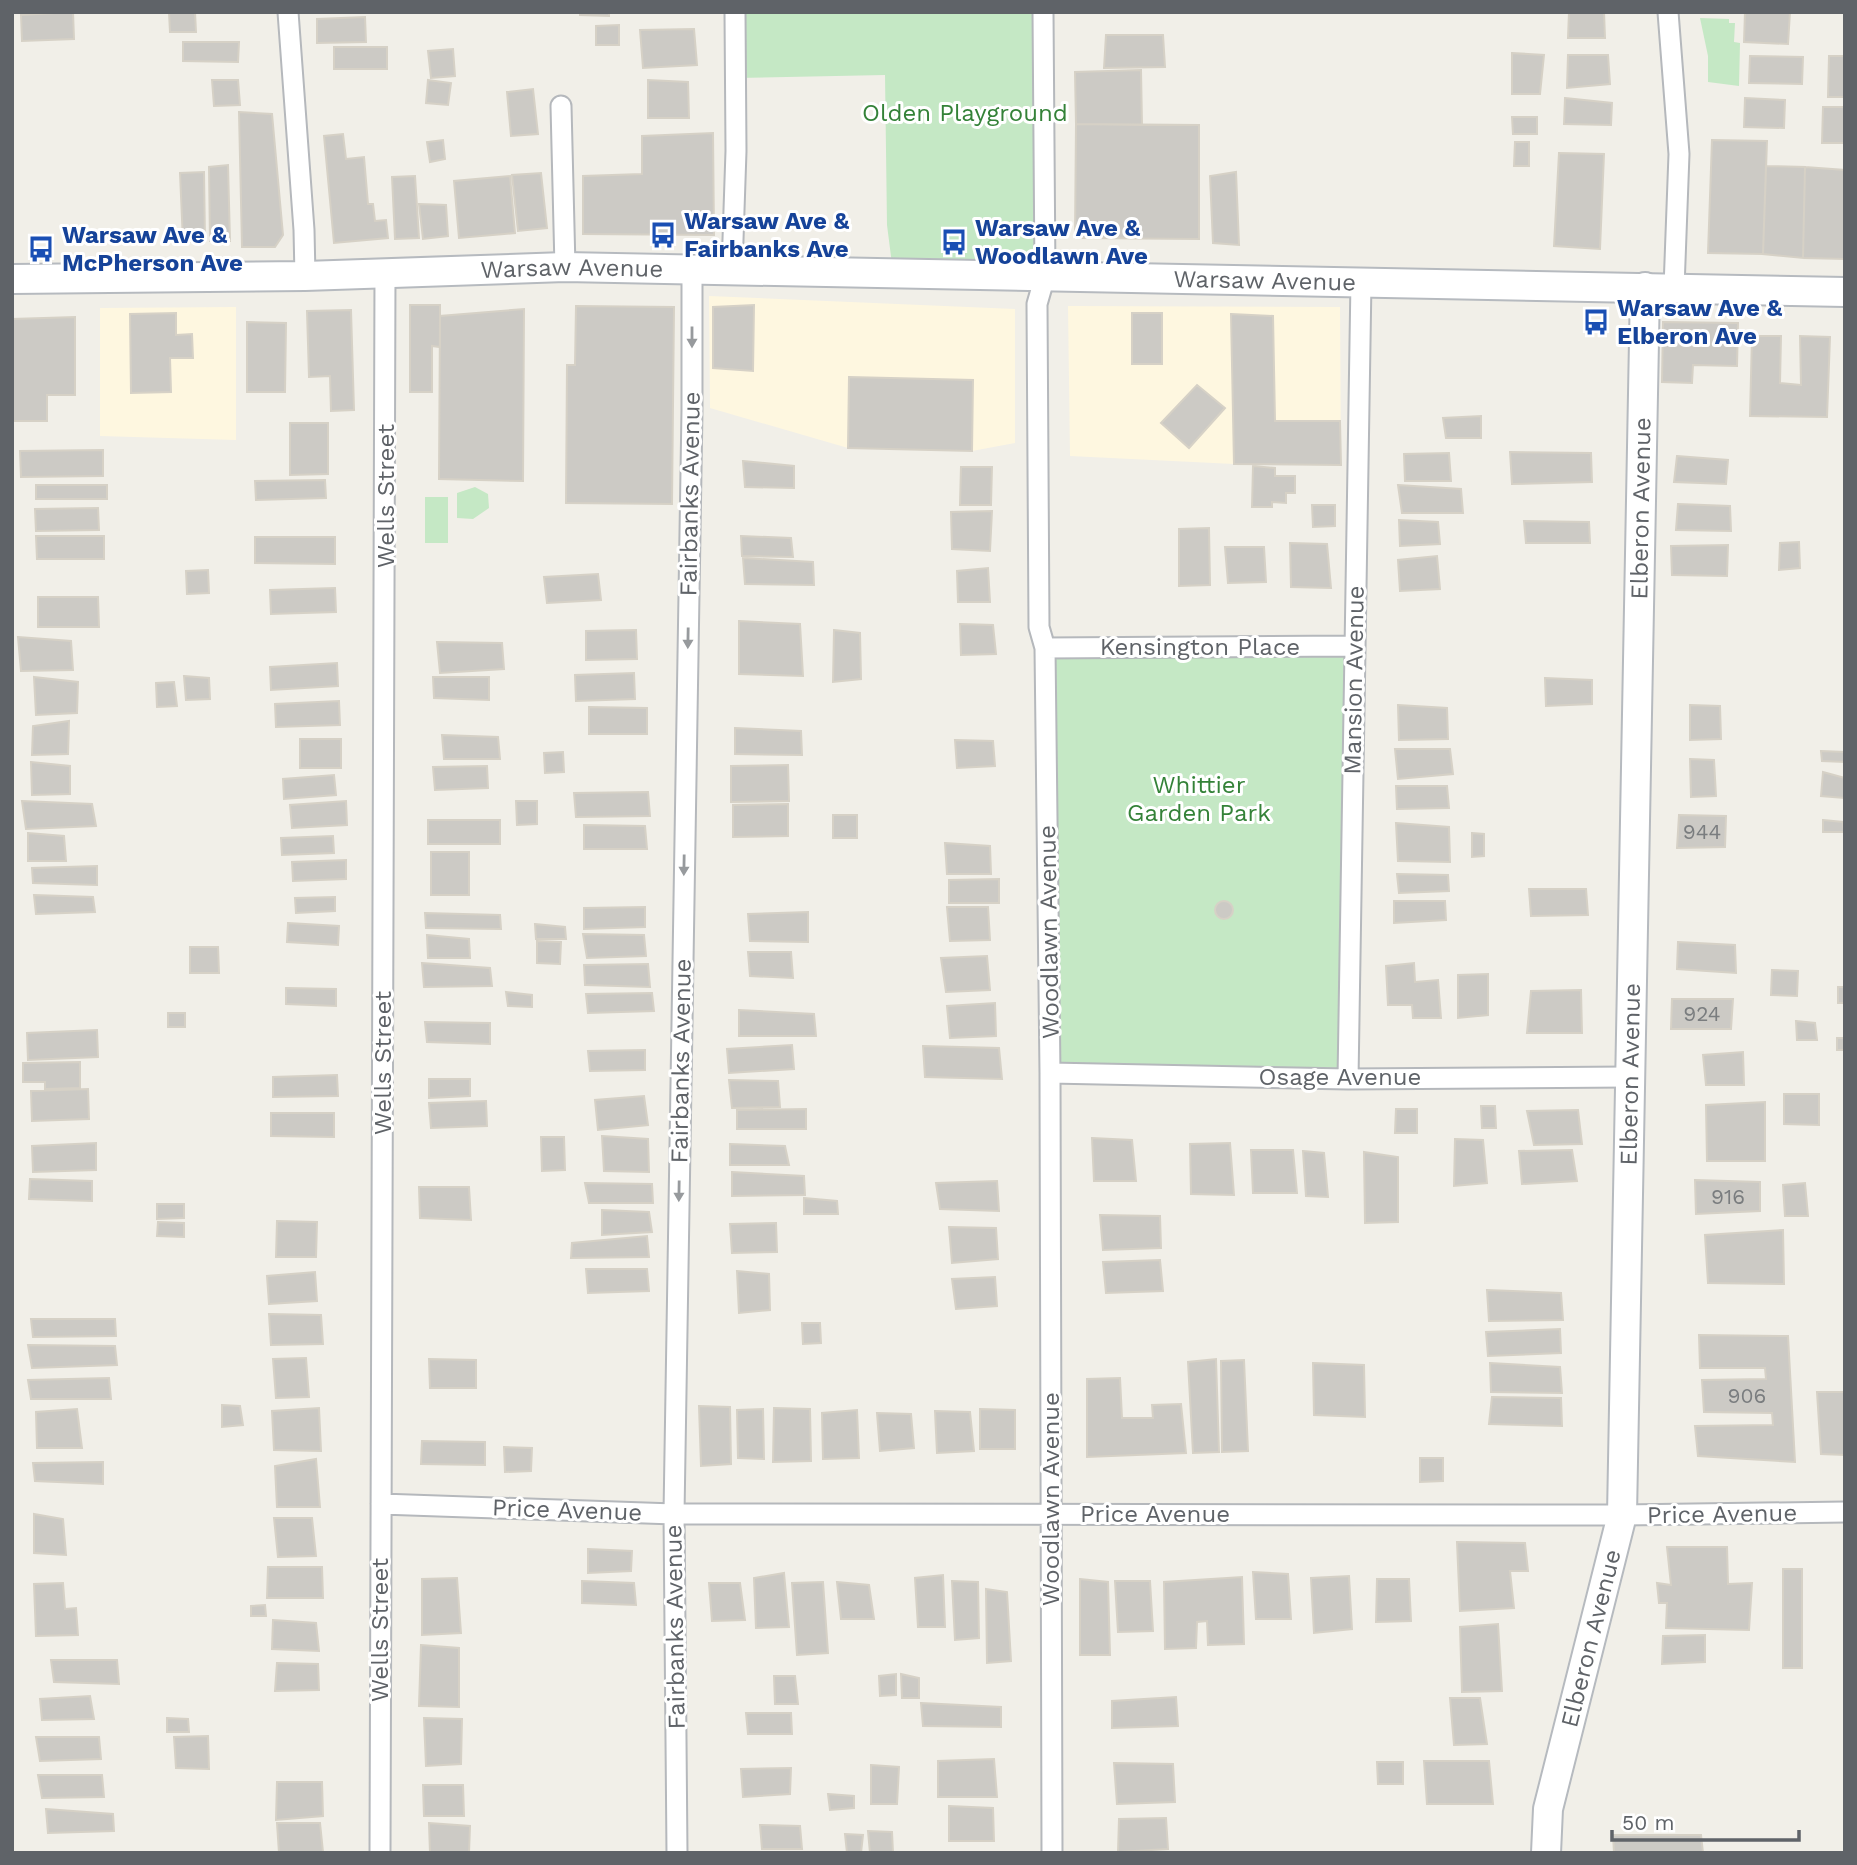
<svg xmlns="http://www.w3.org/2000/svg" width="1857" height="1865" font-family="'Work Sans',sans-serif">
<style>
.commercial{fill:#fef7e0}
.green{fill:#c5e8c5}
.building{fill:#cccac5;stroke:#d6d1c6;stroke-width:2}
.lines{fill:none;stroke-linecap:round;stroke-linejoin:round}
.street-casing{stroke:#b5b8bc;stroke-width:23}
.secondary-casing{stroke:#b6babf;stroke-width:32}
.street{stroke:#fff;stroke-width:19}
.secondary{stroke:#fff;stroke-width:28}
.oneway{fill:#979a9d}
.labels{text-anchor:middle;stroke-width:6;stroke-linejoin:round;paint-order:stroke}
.number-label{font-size:21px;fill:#7a7d7f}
.park-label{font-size:24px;fill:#348238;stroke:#fff}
.transit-label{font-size:24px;font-weight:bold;fill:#164399;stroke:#fff;text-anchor:start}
.street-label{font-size:24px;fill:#5f6368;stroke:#fff}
</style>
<rect width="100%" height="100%" fill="#f1efe8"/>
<path class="commercial" d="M709,296L1015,309V443L972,451L848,448L710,408Z
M1068,306L1340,307L1341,465L1234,464L1070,456Z
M236,307V440L100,436V308Z"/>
<path class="green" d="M735,12H1043L1045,276L893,272L887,225L885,75L736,78Z
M1700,18L1729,19V23H1735L1734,42L1740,43L1739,86L1708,82V56Z
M475,487L488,494L489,508L473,519L457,518V493Z
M425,497H448V543H425Z
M1355,646L1348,1079L1050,1073L1045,648Z"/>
<path class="building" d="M73,12L74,39L22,41L21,15Z
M169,12H195L196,32H170Z
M580,12H609V16L580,15Z
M1569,12H1604L1605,38H1568Z
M1745,12H1790L1788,44L1744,42Z
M365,17L366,42L317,43V19Z
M619,25V45H596V26Z
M694,29L697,65L643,68L640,30Z
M1106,35H1163L1165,67L1104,68Z
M183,42H239L238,62L183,61Z
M334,47H387V69H334Z
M453,49L455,76L431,78L428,51Z
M1512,53L1544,55L1540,94H1512Z
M1568,55H1608L1610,84L1567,88Z
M1750,56L1803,57L1802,84L1749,83Z
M1829,56H1845V97H1828Z
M1141,70L1142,125L1076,124L1075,72Z
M212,80H238L240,105L214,106Z
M428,80L451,83L448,105L426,103Z
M648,80L688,82L689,118H648Z
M533,89L538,134L511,136L507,92Z
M1565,98L1612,103L1611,125L1564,124Z
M1745,98L1785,100L1784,128L1744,127Z
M1823,107H1845V143H1822Z
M239,112L272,114L283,235L275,247H242Z
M1512,117H1537V134H1513Z
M1076,124L1199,125V239L1075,238Z
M713,133L714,235L583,234V176L642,174V136Z
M343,134L346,159L364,157L368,204H373L375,221L386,220L388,238L334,243L324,136Z
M443,140L445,159L430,162L427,142Z
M1712,140L1767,141L1763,254L1708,253Z
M1515,142H1529V166H1514Z
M1559,153L1604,154L1600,249L1554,246Z
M228,165L230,241H210L209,167Z
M1766,166L1805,167L1803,258L1763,254Z
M1805,167L1845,170V259L1803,258Z
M204,172L205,242H183L180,173Z
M1236,172L1239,245L1213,243L1210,176Z
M541,173L547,228L518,231L512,175Z
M415,176L419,238L395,239L392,177Z
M510,176L515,233L459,238L454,181Z
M419,204L446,205L448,236L423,239Z
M410,305H440V347L432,346V392H410Z
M754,305L753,371L713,368V307Z
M576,306L674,307L672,504L566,503L567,365H575Z
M524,309L523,481L439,479L440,316Z
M351,310L354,410L331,411L330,376L309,377L307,311Z
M176,313V335L192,334L193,358H170L171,392L131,393L130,314Z
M1132,313H1162V364H1132Z
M1231,314L1273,316L1275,421H1340L1341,465L1234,464Z
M75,317V395H47V421H13L12,319Z
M247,322L286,323L285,392H247Z
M1663,322L1738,323L1737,366L1693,365L1692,383L1662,382Z
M1752,336H1781L1780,383L1801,385L1800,336L1830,337L1827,417L1750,416Z
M849,377L973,380L972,451L848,448Z
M1197,385L1225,408L1189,448L1161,423Z
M1481,416V438H1446L1443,418Z
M290,423H328V474L290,475Z
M103,450V476L21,477L20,451Z
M1510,452L1591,453L1592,482L1512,484Z
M1449,453L1451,481H1405L1404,454Z
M1677,456L1728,460L1726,484L1674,482Z
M743,461L794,466V488L745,487Z
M1253,466L1275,468V476H1295V493H1286V503L1272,502V507H1252Z
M961,467H992L991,505H960Z
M325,480L326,498L256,500L255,481Z
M36,485H107V499H36Z
M1398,485L1461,489L1463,513H1402Z
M1678,504L1730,506L1731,531L1676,530Z
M1312,505H1335V526L1313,527Z
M98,508L99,530L36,531L35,509Z
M992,511L990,551L952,549L951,512Z
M1399,520L1438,522L1440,544L1400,546Z
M1524,521L1589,522L1590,543H1526Z
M1209,528L1210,585L1179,586V529Z
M36,536H104V559H37Z
M741,536L791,538L793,557L742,556Z
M255,537H335V564L255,563Z
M1799,542L1800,568L1779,570L1780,543Z
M1290,543L1327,544L1331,588L1291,587Z
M1728,545L1727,576L1672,575L1671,546Z
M1225,547H1264L1266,582L1228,583Z
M1437,556L1440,589L1400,591L1398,560Z
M743,558L813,562L814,585L745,584Z
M988,568L990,602H958L957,571Z
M208,570L209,593L187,594L186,571Z
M598,574L601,600L547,603L544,577Z
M335,588L336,612L271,614L270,590Z
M38,597H98L99,627H38Z
M739,621L800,624L803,676L739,674Z
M960,624L993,625L996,654L961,655Z
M636,630L637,659L586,660V631Z
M834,630L860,633L861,679L833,682Z
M18,637L71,641L73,670L21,671Z
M437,642L502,643L504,669L440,673Z
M337,663L338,686L271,690L270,667Z
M634,673L635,699L576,701L575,675Z
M184,676L209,678L210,699L186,700Z
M34,677L78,682L77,713L36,715Z
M433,677H489V700L434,698Z
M1545,678L1592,680V704L1546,706Z
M174,682L177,706L157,707L156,683Z
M339,701L340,725L276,727L275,704Z
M1398,705L1447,708L1448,739L1399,740Z
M1690,705L1720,706L1721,739L1690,740Z
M589,707L647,708V734H589Z
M69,721L68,754L32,755L33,726Z
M735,728L801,731L802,755L735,754Z
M442,735L498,737L500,759H444Z
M300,739H341V768H300Z
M955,740L993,741L995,766L957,768Z
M1395,749H1450L1453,774L1398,779Z
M1821,751L1845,752V762L1822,761Z
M563,752L564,772L545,773L544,753Z
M1690,759L1714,760L1716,796L1691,797Z
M31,762L70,766V794L32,795Z
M788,765L789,801L731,802V766Z
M487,766L488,788L435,790L433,767Z
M1823,772L1845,778L1844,798L1821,796Z
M334,775L336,795L284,799L283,779Z
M1396,786H1447L1449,808L1397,809Z
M648,792L650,816L576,817L574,793Z
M22,801L92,804L96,826L26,829Z
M346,801L347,825L292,828L290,805Z
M516,801H537V824L517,825Z
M788,804V836L733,837V805Z
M833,815H857V838H833Z
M1679,815L1726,816L1725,847L1677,848Z
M428,820H500V844H428Z
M1823,820L1843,822L1844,832H1823Z
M1396,823L1449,827L1450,862L1398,861Z
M584,825L645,826L647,849H584Z
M28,833L64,836L66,861H28Z
M1472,833L1484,834V856L1472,857Z
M333,836L334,853L282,855L281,838Z
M945,843L990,846L991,874H947Z
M431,852H469V895H431Z
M346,860V879L293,881L292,862Z
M97,866V885L33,883L32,868Z
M1397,874L1448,875L1449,891L1399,893Z
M999,879V903H949V880Z
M1529,889H1586L1588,915L1531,916Z
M34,895L93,897L95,912L36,914Z
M335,897V911L296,913L295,898Z
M1394,901H1445L1446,920L1394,923Z
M1215 910a9 9 0 1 1 18 0a9 9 0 1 1-18 0Z
M645,907V927L584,929V908Z
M947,907H988L990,940L950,941Z
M808,912V942L750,941L748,914Z
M425,913L500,915L501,929L426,928Z
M288,923L339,926L338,945L287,942Z
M535,924L565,927L566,939H536Z
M583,934L644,935L646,956L587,958Z
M427,935L469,939L470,958H428Z
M537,941L561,942L560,964L537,963Z
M1678,942L1735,945L1736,973L1677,969Z
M190,947H218L219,973H190Z
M748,952H791L793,978L750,976Z
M987,956L990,990L946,992L941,958Z
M422,963L490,968L492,986L424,987Z
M1414,963L1415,982L1438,980L1441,1018H1413L1412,1005H1388L1386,966Z
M648,964L650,987L585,985L584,965Z
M1772,970L1798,971L1797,996L1771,995Z
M1488,974V1015L1458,1018V975Z
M1838,987H1845V1003H1838Z
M286,988L336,989V1006L286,1004Z
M1581,990L1582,1033H1527L1531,991Z
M506,992L532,995V1007L508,1006Z
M652,993L654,1011L588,1013L586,994Z
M1672,999H1733L1731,1029H1671Z
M995,1003L996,1036L950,1038L947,1006Z
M739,1010L814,1014L816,1036H739Z
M168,1013H185V1027H168Z
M1796,1021L1815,1023L1817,1040H1797Z
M425,1022L490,1023V1044L427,1042Z
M97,1030L98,1057L28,1060L27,1033Z
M1837,1038H1845V1050H1837Z
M792,1045L794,1069L729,1073L727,1049Z
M923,1046L999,1048L1002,1079L925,1077Z
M645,1050V1070L590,1071L588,1051Z
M1743,1052L1744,1085H1706L1703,1055Z
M80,1062V1088L45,1089V1082H23V1063Z
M337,1075L338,1096L273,1097V1077Z
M429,1079H470V1096L429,1098Z
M729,1080L778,1081L780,1107L732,1108Z
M88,1089L89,1119L32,1121L31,1091Z
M1784,1094H1819V1125L1784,1124Z
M644,1096L648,1125L598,1130L595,1100Z
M486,1101L487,1126L431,1128L429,1103Z
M1765,1102V1161H1707L1706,1105Z
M1481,1106H1495L1496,1128H1482Z
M806,1109V1129H737V1110Z
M1396,1109H1417V1133H1395Z
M1578,1110L1582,1144L1534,1145L1527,1111Z
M271,1113H334V1137L271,1136Z
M602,1136L648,1139L649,1172L604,1171Z
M541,1137H564L565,1170L542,1171Z
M1092,1138L1132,1140L1136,1181H1094Z
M1455,1139L1483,1140L1487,1183L1454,1186Z
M96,1143V1170L33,1172L32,1146Z
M1230,1143L1234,1195L1191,1194L1190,1144Z
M730,1144L785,1146L789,1165H730Z
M1251,1150H1293L1297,1193H1253Z
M1572,1150L1577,1181L1522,1184L1519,1151Z
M1303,1151L1324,1153L1328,1197L1306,1196Z
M1364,1152L1398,1157V1222L1365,1223Z
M732,1172L804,1176L805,1195L732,1196Z
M30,1179L92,1181V1201L29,1199Z
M1695,1180L1760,1182V1211L1696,1214Z
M997,1181L999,1211L940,1209L936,1183Z
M585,1183L652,1184L653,1203H589Z
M1805,1183L1808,1216H1785L1783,1185Z
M419,1187H469L471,1220L420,1218Z
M804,1198L837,1201L838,1214H804Z
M157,1204H184V1218L157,1219Z
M602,1210L649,1212L652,1232L602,1235Z
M1100,1215L1160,1216L1161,1248L1103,1250Z
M277,1221L317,1222L316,1257H276Z
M158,1222L184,1223V1237L157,1236Z
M776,1223L777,1252L732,1253L730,1224Z
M949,1227L996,1228L998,1259L952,1263Z
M1783,1230L1784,1284L1708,1283L1705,1235Z
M647,1236L649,1257L571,1258L572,1243Z
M1160,1260L1163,1291L1106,1293L1103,1262Z
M586,1269H647L649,1291L588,1293Z
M737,1271L769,1274L770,1310L739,1313Z
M315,1272L317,1301L269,1304L267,1276Z
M995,1277L997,1306L956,1309L952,1279Z
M1487,1290L1561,1293L1563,1320L1489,1321Z
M269,1314L321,1315L323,1344L271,1345Z
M31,1319H115L116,1336L33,1337Z
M802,1323H820L821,1343L803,1344Z
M1560,1329L1561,1353L1488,1356L1486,1332Z
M1699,1335L1788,1336L1795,1462L1698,1456L1695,1426L1773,1425L1772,1413L1704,1412L1702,1380L1766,1379L1765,1368H1700Z
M28,1345L115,1346L117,1365L32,1368Z
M306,1358L309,1397L276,1398L273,1359Z
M429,1359L476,1360V1388H430Z
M1216,1359L1219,1452L1193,1453L1188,1362Z
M1244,1360L1248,1451L1222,1452L1221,1361Z
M1313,1363L1364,1365L1365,1417L1314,1415Z
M1490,1363L1560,1367L1562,1393L1491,1392Z
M109,1378L111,1399H31L28,1380Z
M1120,1378L1122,1418H1153L1152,1405L1181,1404L1186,1453L1087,1457V1379Z
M1817,1392H1845V1455L1821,1454Z
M1492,1397L1561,1398L1562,1426L1489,1424Z
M222,1405L240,1406L243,1425L222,1427Z
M699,1406L730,1407L731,1464L701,1466Z
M319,1408L321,1451L274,1450L272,1411Z
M774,1408L810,1409L811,1461L773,1462Z
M77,1409L82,1448H37L36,1412Z
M763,1409L764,1459L738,1458L737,1410Z
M980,1409L1015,1410V1449H980Z
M857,1410L859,1458L823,1459L822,1413Z
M935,1411L970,1412L974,1451L937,1453Z
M877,1413L911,1414L914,1448L880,1451Z
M422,1441L485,1442V1465L421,1464Z
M504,1447L532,1448L531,1471L505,1472Z
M1420,1458H1443V1481L1420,1482Z
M316,1459L320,1507H277L275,1466Z
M103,1462V1484L35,1481L33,1463Z
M34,1514L63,1519L66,1555L34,1553Z
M274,1518H312L316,1556L278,1557Z
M1457,1542L1525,1543L1528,1571H1510L1514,1608L1460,1611Z
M1667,1547H1727L1728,1584L1752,1583L1749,1630L1666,1628L1667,1603H1659L1657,1583L1671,1585Z
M588,1549L632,1551L631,1571L588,1573Z
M268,1567H322L323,1598H267Z
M1783,1569H1802V1668H1783Z
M1253,1572L1288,1574L1291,1619H1256Z
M784,1573L789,1627L756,1628L754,1578Z
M943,1575L945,1627H918L915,1578Z
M1349,1576L1352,1629L1314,1633L1311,1578Z
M1242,1577L1244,1644L1208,1645L1207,1621L1197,1622L1196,1648L1165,1649L1164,1582Z
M457,1578L461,1633L422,1635V1579Z
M1080,1579L1108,1582L1110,1655H1080Z
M1377,1579H1409L1411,1621L1376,1622Z
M582,1581L634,1583L636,1605L582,1603Z
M952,1581L978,1582L979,1638L955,1640Z
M1115,1581H1150L1153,1631L1118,1632Z
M823,1582L828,1653L797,1655L792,1583Z
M837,1582L869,1585L874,1619H841Z
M63,1583L65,1609L76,1608L78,1635L36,1636L34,1584Z
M709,1583H740L745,1620L712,1621Z
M986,1589L1007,1592L1011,1661L987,1663Z
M265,1605L266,1616H251V1606Z
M273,1620L316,1623L319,1651L272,1649Z
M1498,1624L1502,1691L1462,1692L1460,1627Z
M1705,1635V1662L1662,1664L1663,1636Z
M421,1645L459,1648V1707L419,1706Z
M51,1660H117L119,1684L54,1682Z
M277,1663L318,1664L319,1690L275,1691Z
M896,1674V1695L880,1696L879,1676Z
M901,1674L919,1678V1698H902Z
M774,1676H795L798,1704H775Z
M90,1696L94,1719L42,1720L40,1699Z
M1176,1697L1178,1726L1112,1728V1701Z
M1450,1698H1480L1487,1744L1454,1745Z
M921,1703L1001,1707V1727L923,1726Z
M746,1713H791L792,1734H748Z
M167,1718L188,1719L189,1732H167Z
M424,1718L462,1719L461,1764L426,1766Z
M208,1736L209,1769L176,1768L174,1737Z
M36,1737H99L101,1759L40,1761Z
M994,1759L997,1797H938V1761Z
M1424,1761H1489L1493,1804H1427Z
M1377,1762H1403V1784H1378Z
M1114,1763L1173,1764L1175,1802L1117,1804Z
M871,1765L899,1767L897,1804H871Z
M791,1768L790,1794L743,1797L741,1769Z
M38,1775H102L104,1797L42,1798Z
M277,1782H322L323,1816L276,1820Z
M423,1785H463L464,1816H424Z
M828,1794L854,1796V1808L830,1810Z
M949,1806L993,1808L994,1841H949Z
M46,1809L113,1814L114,1831L48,1833Z
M1166,1818L1168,1849L1118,1852L1119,1819Z
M277,1823H320L323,1852L279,1853Z
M429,1823L470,1826L469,1853H430Z
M760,1825L800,1826L802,1849H762Z
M868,1831L892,1832L893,1853H870Z
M845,1834L863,1835L861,1853H847Z
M1613,1835H1701L1703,1853H1614Z"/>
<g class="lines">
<g class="street-casing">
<path id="street" d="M288,12L304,230L305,276
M1043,12L1045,276L1037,304L1039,627L1045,648L1050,1073L1052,1853
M1668,12L1679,154L1674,288
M561,106L565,267
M732,269L736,151L735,12
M1045,648L1355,646
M1050,1073L1348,1079L1629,1077
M1348,1079L1361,281
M381,1504L674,1514L1622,1515L1845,1512
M380,1853L385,274
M677,1853L674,1514L692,410V268"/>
</g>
<g class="secondary-casing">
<g id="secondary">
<path id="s1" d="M12,279L305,276L565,267L1845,292"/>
<path id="s2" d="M1546,1853L1548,1809L1622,1515L1645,287"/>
</g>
</g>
<use href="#street" class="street"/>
<use href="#secondary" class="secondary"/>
</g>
<defs><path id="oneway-solid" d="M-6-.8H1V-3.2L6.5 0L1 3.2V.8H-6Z" transform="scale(1.75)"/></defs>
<g class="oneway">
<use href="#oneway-solid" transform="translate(692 337) rotate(90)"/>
<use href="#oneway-solid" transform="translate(688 638) rotate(91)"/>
<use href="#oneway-solid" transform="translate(684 865) rotate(91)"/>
<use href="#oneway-solid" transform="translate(679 1191) rotate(91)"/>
</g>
<defs>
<g id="bus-bare" transform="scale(2.1)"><path d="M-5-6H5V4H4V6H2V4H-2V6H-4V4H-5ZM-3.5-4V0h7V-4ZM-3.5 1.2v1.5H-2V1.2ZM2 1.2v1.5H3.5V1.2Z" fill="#1a4fb4" stroke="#fff" stroke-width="2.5" paint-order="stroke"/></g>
</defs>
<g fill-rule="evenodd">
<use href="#bus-bare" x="663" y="235"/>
<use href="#bus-bare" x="954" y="242"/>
<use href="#bus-bare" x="41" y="249"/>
<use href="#bus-bare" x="1596" y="322"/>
</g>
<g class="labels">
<g class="number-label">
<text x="1702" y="839">944</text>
<text x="1702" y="1021">924</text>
<text x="1728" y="1204">916</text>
<text x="1747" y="1403">906</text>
</g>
<g class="park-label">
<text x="965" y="121">Olden Playground</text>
<text x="1199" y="793">Whittier<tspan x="1199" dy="28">Garden Park</tspan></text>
</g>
<g class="transit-label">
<text x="684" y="229">Warsaw Ave &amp;<tspan x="684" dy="28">Fairbanks Ave</tspan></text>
<text x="975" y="236">Warsaw Ave &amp;<tspan x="975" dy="28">Woodlawn Ave</tspan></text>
<text x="62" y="243">Warsaw Ave &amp;<tspan x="62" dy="28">McPherson Ave</tspan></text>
<text x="1617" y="316">Warsaw Ave &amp;<tspan x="1617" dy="28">Elberon Ave</tspan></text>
</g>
<g class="street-label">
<text dy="8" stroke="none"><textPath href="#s1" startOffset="560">Warsaw Avenue</textPath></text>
<text dy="8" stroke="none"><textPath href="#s1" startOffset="1253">Warsaw Avenue</textPath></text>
<text transform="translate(690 494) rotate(-89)" y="8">Fairbanks Avenue</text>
<text transform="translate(386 496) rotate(-90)" y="8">Wells Street</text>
<text dy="8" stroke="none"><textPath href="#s2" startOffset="1354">Elberon Avenue</textPath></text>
<text x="1200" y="655">Kensington Place</text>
<text transform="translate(1354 680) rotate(-89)" y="8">Mansion Avenue</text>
<text transform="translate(1049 932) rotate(-91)" y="8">Woodlawn Avenue</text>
<text transform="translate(681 1061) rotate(-89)" y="8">Fairbanks Avenue</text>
<text transform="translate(383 1063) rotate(-90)" y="8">Wells Street</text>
<text dy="8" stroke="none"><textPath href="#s2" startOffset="788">Elberon Avenue</textPath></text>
<text x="1340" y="1085">Osage Avenue</text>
<text transform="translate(1051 1499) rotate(-90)" y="8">Woodlawn Avenue</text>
<text transform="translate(567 1510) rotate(2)" y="8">Price Avenue</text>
<text x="1155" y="1522">Price Avenue</text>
<text transform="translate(1722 1514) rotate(-1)" y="8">Price Avenue</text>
<text transform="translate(675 1627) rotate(-91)" y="8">Fairbanks Avenue</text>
<text transform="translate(380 1630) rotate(-90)" y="8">Wells Street</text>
<text dy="8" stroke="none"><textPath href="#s2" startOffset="220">Elberon Avenue</textPath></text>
</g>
</g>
<rect width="1857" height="1865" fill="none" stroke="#5f6368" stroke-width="28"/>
<path d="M1612 1830v10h187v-10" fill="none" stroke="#5f6368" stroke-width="3.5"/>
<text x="1622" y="1830" font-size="21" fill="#5f6368" stroke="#ffffff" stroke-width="5" paint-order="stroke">50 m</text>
</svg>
